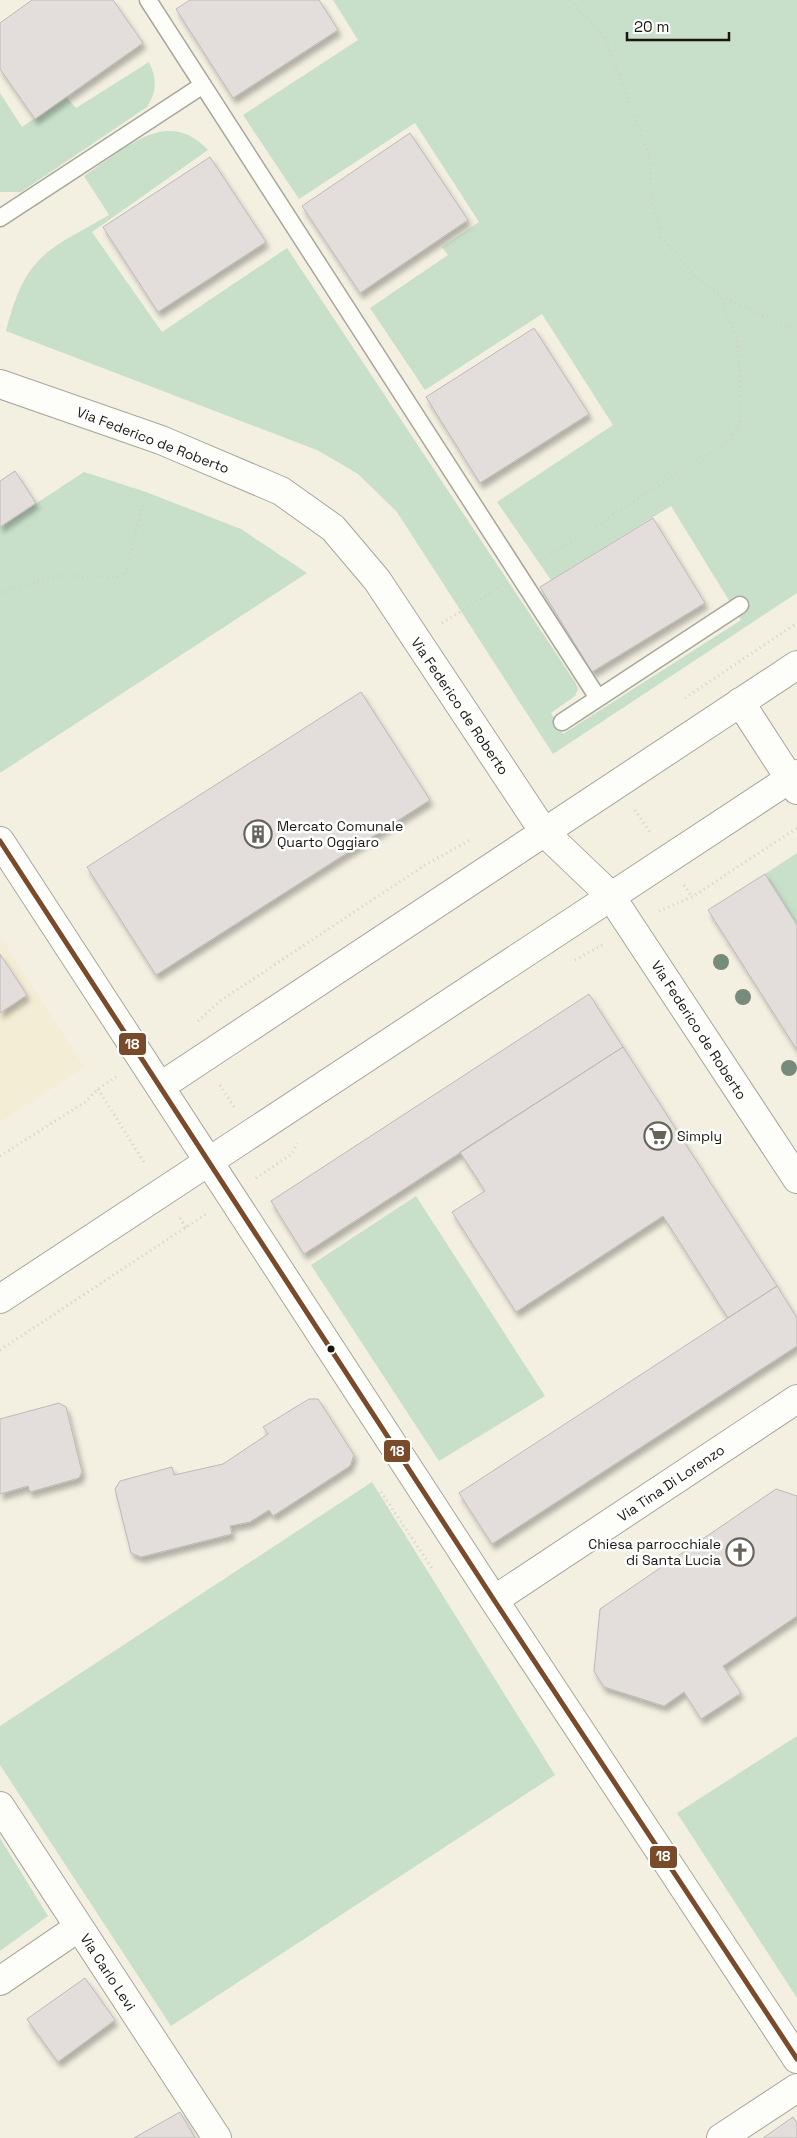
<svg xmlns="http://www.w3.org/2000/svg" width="797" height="2138" font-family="'Space Grotesk',sans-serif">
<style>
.built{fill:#f4edd5}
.green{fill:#c8e0ca}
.building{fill:#e3dedc;stroke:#bdb9b7;filter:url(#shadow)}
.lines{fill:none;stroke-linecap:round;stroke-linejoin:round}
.lane-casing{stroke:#a9a69c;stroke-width:19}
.street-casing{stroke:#a9a69c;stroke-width:30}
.path{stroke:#d0cfcb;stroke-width:3;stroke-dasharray:1 4;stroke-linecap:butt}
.lane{stroke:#fdfdfa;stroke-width:16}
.street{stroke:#fdfdfa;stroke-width:28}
.bus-1-casing{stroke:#fff;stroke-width:9}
.bus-1{stroke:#7a4b2a;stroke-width:5}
.tree{fill:#768b7a}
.bus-dot{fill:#1a170e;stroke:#fff;stroke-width:2}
.labels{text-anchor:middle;stroke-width:5;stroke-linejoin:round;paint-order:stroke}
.street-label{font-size:14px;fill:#1a170e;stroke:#fff}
.poi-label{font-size:14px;fill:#1a170e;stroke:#fff;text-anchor:start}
.line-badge{stroke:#fff;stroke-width:2}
.badge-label{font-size:14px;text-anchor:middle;font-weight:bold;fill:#fff}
</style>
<defs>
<filter id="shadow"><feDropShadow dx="3" dy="5.5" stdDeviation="2.5" flood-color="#0004"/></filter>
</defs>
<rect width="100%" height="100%" fill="#f3efe1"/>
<path class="built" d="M0,936L84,1067L0,1122Z"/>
<path class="green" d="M333,0H797V593L553,754L397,512L358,474L317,450L6,331C26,254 45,252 109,215L84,176C123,151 166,105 208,150L92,232L162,332L287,248L575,682L578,689L575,696L551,713L563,734L741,620L671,506L551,580L497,502L613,425L542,314L425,390L370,308L448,255L442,247L479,222L415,123L299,199L243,115L358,40Z
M149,62C157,79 157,91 147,107L21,192H0V93L22,127L66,97L76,108Z
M84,472L146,492L241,529L307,573L0,773V527Z
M797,853V925L765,874Z
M416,1196L545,1396L439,1461L311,1265Z
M372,1482L555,1775L171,2026L0,1765V1726Z
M797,1736V1998L677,1813Z
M0,1838L48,1916L0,1951Z"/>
<path class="building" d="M32,0H113L143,43L35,119L0,69V23Z
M190,0H319L338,30L233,98L176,9Z
M410,133L468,220L360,293L302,206Z
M210,157L266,242L158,312L103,227Z
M534,328L589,414L480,483L426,397Z
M15,471L36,503L0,527V481Z
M653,518L705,603L592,672L540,587Z
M361,692L430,800L156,975L87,867Z
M765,874L797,925V1050L708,910Z
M0,954L27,995L0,1013Z
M589,994L623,1047L304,1254L271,1201Z
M623,1047L777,1286L728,1318L663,1216L516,1312L452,1212L485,1191L460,1152Z
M777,1286L797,1318V1346L492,1544L459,1493Z
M309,1399H318L354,1455L350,1466L273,1516L269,1510L250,1522L230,1526L232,1534L141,1557L131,1553L115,1489L120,1481L172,1467L174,1475L223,1464L268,1434L263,1427Z
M59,1403L66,1407L82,1472L79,1478L30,1492L28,1486L0,1494V1419Z
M776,1489L797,1496V1616L723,1666L741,1693L701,1719L684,1692L664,1706L604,1687L594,1671L600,1609Z
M85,1978L115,2020L58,2062L27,2019Z
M180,2112L195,2138H134Z
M793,2117L797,2123V2138H763Z"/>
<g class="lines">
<g class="lane-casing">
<path id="lane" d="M148,0L598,698
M0,218L203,85
M562,722L740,605"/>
</g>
<g class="street-casing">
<path id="street" d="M0,384L161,440L281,491L333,528L377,580L544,832L610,895L797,1179
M740,702L797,790
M0,841L494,1600L797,2059
M161,1086L797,665
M0,1299L797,774
M494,1600L797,1399
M0,1806L217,2138
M0,1981L79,1927
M721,2138L797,2088"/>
</g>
<path class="path" d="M570,0L605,38L650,158L651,196L662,238L697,278L720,295L797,332
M541,561L731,439L739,423L740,379L737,340L720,295
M0,593L53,576L124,577L146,492
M442,623L498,588
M685,698L797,623
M635,810L651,834
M684,885L692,897
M659,911L692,897L797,828
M575,960L604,944
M198,1021L220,1001L425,865L472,839
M220,1085L234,1107
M98,1089L145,1164
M0,1156L85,1102L98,1089L117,1076
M256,1178L292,1154L297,1143
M180,1218L186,1228
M0,1350L206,1214
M381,1492L432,1568"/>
<use href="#lane" class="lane"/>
<use href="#street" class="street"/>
<g class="bus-1-casing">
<path id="bus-1" d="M0,841L494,1600L797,2059"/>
</g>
<use href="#bus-1" class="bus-1"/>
</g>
<g class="tree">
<circle cx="721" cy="962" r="8"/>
<circle cx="743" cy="997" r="8"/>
<circle cx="789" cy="1068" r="8"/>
</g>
<defs>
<g id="building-ring" transform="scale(1.4375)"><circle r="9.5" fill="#fff" stroke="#666358" stroke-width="1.5"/><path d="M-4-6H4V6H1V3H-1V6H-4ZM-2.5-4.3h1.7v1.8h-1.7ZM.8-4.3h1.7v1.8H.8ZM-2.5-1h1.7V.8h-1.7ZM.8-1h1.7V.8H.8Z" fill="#666358"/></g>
<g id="supermarket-ring" transform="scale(1.4375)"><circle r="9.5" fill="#fff" stroke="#666358" stroke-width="1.5"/><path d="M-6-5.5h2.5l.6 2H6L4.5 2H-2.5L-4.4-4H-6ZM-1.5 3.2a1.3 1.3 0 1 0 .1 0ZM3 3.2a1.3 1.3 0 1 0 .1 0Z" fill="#666358"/></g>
<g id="church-ring" transform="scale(1.4375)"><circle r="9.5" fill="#fff" stroke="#666358" stroke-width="1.5"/><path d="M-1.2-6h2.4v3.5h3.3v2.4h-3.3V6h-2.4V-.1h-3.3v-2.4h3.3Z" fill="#666358"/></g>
</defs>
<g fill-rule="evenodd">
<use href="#building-ring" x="258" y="834"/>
<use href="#supermarket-ring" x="658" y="1136"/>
<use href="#church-ring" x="740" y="1552"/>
</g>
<circle class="bus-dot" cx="331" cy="1349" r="4.5"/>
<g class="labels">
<g class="street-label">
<text transform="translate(153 440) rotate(21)" y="5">Via Federico de Roberto</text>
<text transform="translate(460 706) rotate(56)" y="5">Via Federico de Roberto</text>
<text transform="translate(699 1030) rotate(57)" y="5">Via Federico de Roberto</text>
<text transform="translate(671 1483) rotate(-34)" y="5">Via Tina Di Lorenzo</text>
<text transform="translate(108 1972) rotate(57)" y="5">Via Carlo Levi</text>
</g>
<g class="poi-label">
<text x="277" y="831">Mercato Comunale<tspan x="277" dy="16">Quarto Oggiaro</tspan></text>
<text x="677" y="1141">Simply</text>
<text x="721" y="1549" text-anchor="end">Chiesa parrocchiale<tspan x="721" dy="16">di Santa Lucia</tspan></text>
</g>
</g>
<g class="line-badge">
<rect x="118" y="1032" width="29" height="24" rx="5" fill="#7a4b2a"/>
<rect x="383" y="1439" width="28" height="24" rx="5" fill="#7a4b2a"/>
<rect x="649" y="1845" width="29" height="24" rx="5" fill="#7a4b2a"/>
</g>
<g class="badge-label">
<text x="132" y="1049">18</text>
<text x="397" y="1456">18</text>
<text x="663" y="1861">18</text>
</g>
<path d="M627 32v8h102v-8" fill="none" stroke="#1a170e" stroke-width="2.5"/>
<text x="634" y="32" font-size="15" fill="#1a170e" stroke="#ffffff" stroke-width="4" paint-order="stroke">20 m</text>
</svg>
